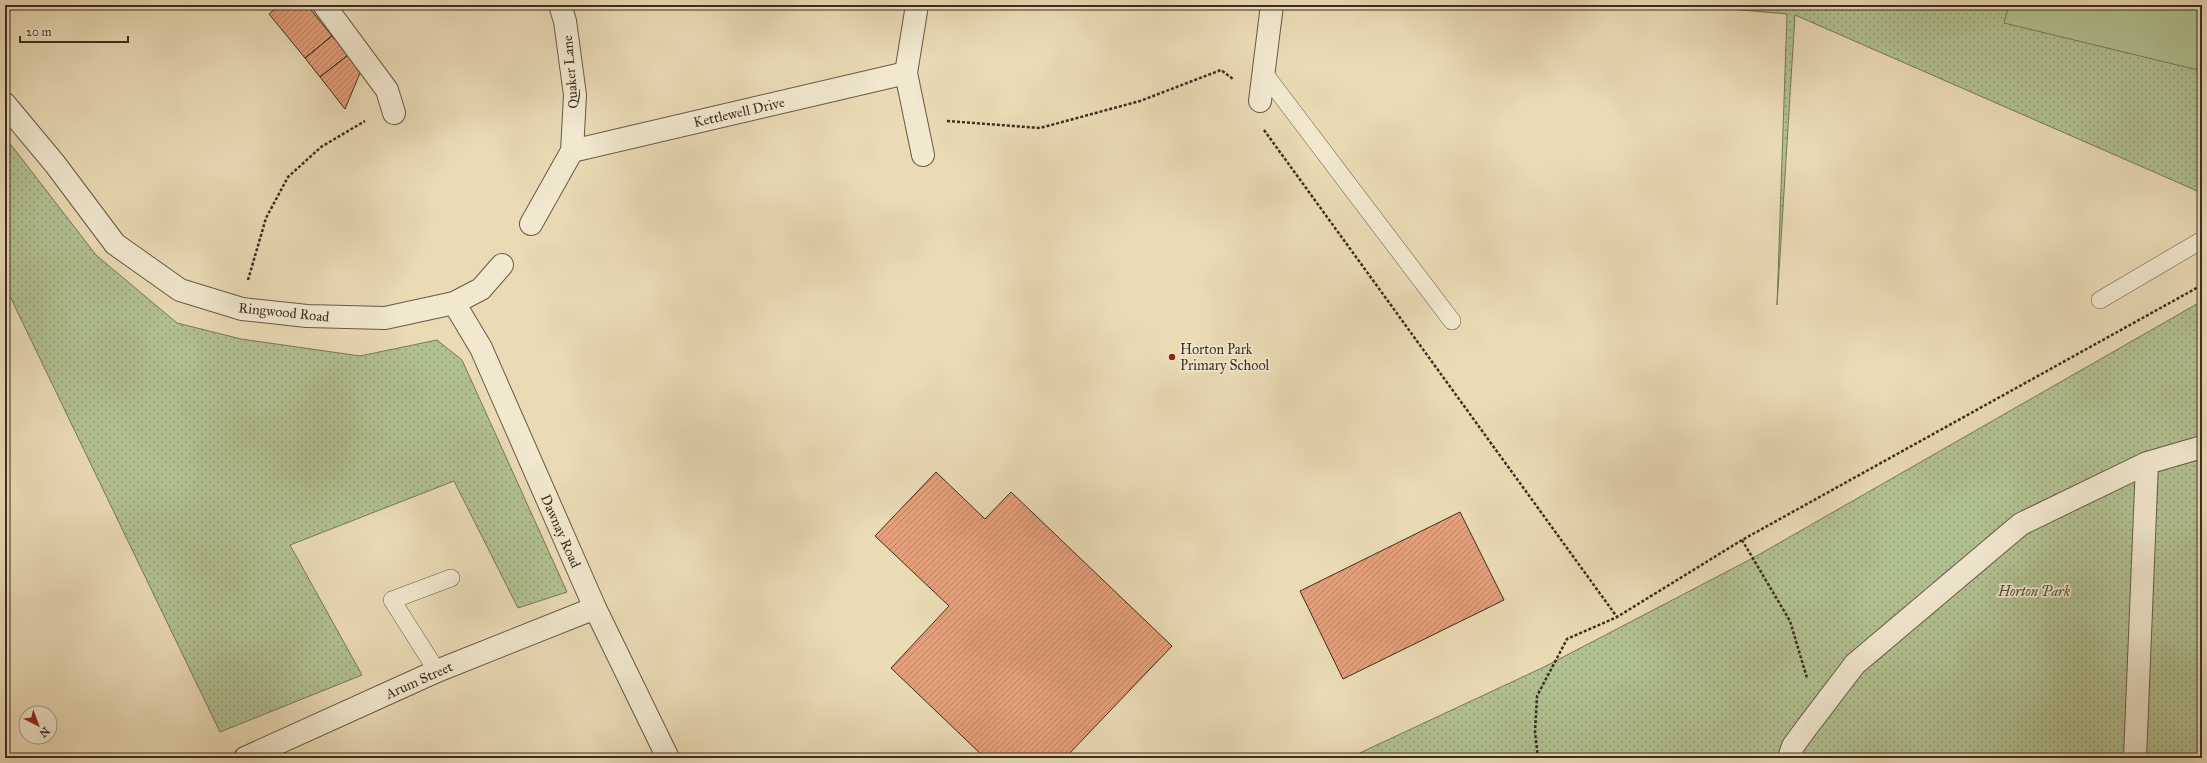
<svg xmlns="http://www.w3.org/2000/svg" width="2207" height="763" font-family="'IM FELL Great Primer',serif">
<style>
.grass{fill:url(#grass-dots);stroke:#77775a}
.pitch{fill:#b2c191;stroke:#77775a}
.building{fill:url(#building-hatch);stroke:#3c2d22}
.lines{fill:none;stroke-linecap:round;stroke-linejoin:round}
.lane-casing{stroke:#685847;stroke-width:18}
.street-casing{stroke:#685847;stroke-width:24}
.path{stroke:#3c2d22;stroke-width:2.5;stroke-dasharray:3 2;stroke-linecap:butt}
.lane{stroke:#f1e8cf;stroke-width:17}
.street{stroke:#f1e8cf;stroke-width:22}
.poi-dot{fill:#8f2418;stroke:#f1e8cf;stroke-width:1.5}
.labels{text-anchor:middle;stroke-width:3.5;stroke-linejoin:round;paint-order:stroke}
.street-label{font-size:14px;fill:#3c2d22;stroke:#f1e8cf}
.poi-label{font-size:14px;fill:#3c2d22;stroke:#f1e8cf;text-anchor:start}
.park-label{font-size:14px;font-style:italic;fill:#544b38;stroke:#f1e8cf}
</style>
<defs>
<pattern id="grass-dots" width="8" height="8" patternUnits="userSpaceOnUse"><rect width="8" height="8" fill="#b2c191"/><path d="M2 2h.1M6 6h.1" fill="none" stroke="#929d76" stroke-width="1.8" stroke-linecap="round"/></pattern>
<pattern id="building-hatch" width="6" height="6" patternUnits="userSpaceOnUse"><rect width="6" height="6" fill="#e4a07c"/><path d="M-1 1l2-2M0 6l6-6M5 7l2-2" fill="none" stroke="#ba8365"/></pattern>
</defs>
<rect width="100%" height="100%" fill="#eadbb5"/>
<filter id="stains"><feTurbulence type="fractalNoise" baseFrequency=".005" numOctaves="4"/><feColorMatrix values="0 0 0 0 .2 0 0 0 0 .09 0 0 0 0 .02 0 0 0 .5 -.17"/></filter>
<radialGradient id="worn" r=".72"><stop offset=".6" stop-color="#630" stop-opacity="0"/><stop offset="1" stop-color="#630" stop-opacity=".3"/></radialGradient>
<path class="grass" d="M1684,5H2202V193L1795,15L1777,305L1787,14Z
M5,137L96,255L177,323L241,339L360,356L437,340L462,360L567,592L518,608L454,481L290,545L362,675L220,732L5,286Z
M2202,301V758H1349L1544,667L1753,558Z"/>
<path class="pitch" d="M2009,5H2202V71L2004,23Z"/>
<path class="building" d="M280,5H307L332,36L305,58L269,14Z
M332,36L348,55L320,77L305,58Z
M348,55L360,73L345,109L320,77Z
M936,472L985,519L1011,492L1172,646L1065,758H985L891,668L949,606L875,536Z
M1460,512L1504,600L1343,679L1300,591Z"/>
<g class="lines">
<g class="lane-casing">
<path id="lane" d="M1264,73L1452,321
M2100,300L2202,240
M437,671L392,600L451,578"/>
</g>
<g class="street-casing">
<path id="street" d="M324,5L387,90L394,113
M906,73L917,5
M1260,101L1272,5
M5,104L55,164L115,244L180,290L242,309L307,316L385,318L454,303L481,289L502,265
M572,151L906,73L923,155
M531,224L572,151L575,95L565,21L560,5
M454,303L481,348L595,608L668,758
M245,758L437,671L595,608
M1789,758L1793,746L1807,727L1855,664L2021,524L2147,463L2202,447
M2135,758L2147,463"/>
</g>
<path class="path" d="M947,121L1040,128L1140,101L1221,70L1233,79
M1264,130L1617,617
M248,280L266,218L288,177L321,147L365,121
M1742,540L1790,621L1807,678
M1538,758L1535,732L1537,696L1567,639L1617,617L1742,540L2202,285"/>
<use href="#lane" class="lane"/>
<use href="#street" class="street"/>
</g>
<circle class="poi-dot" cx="1172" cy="357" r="4"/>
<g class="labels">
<g class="street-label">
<text transform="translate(570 72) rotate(-95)" y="5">Quaker Lane</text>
<text transform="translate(739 112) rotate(-13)" y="5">Kettlewell Drive</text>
<text transform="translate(284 312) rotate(6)" y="5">Ringwood Road</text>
<text transform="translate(561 531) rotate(66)" y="5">Dawnay Road</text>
<text transform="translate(419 680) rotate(-24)" y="5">Arum Street</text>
</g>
<g class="poi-label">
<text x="1180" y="354">Horton Park<tspan x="1180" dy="16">Primary School</tspan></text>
</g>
<g class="park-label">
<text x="2034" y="596">Horton Park</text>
</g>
</g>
<rect width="2207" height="763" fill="none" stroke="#eadbb5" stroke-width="20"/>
<rect x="6" y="6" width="2195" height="751" fill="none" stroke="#3c2d22" stroke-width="2"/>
<rect x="10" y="10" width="2187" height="743" fill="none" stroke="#3c2d22"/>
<g transform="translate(38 725) rotate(138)"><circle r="19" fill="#f1e8cf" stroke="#a99d8a"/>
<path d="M0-3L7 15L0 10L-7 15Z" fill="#8f2418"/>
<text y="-6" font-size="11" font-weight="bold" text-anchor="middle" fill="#3c2d22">N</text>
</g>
<path d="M20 36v6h108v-6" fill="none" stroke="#3c2d22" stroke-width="2"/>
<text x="26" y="36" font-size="12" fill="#3c2d22" stroke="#f1e8cf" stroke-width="3" paint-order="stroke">20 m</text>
<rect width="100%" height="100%" filter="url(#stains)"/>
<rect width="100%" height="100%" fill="url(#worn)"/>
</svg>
